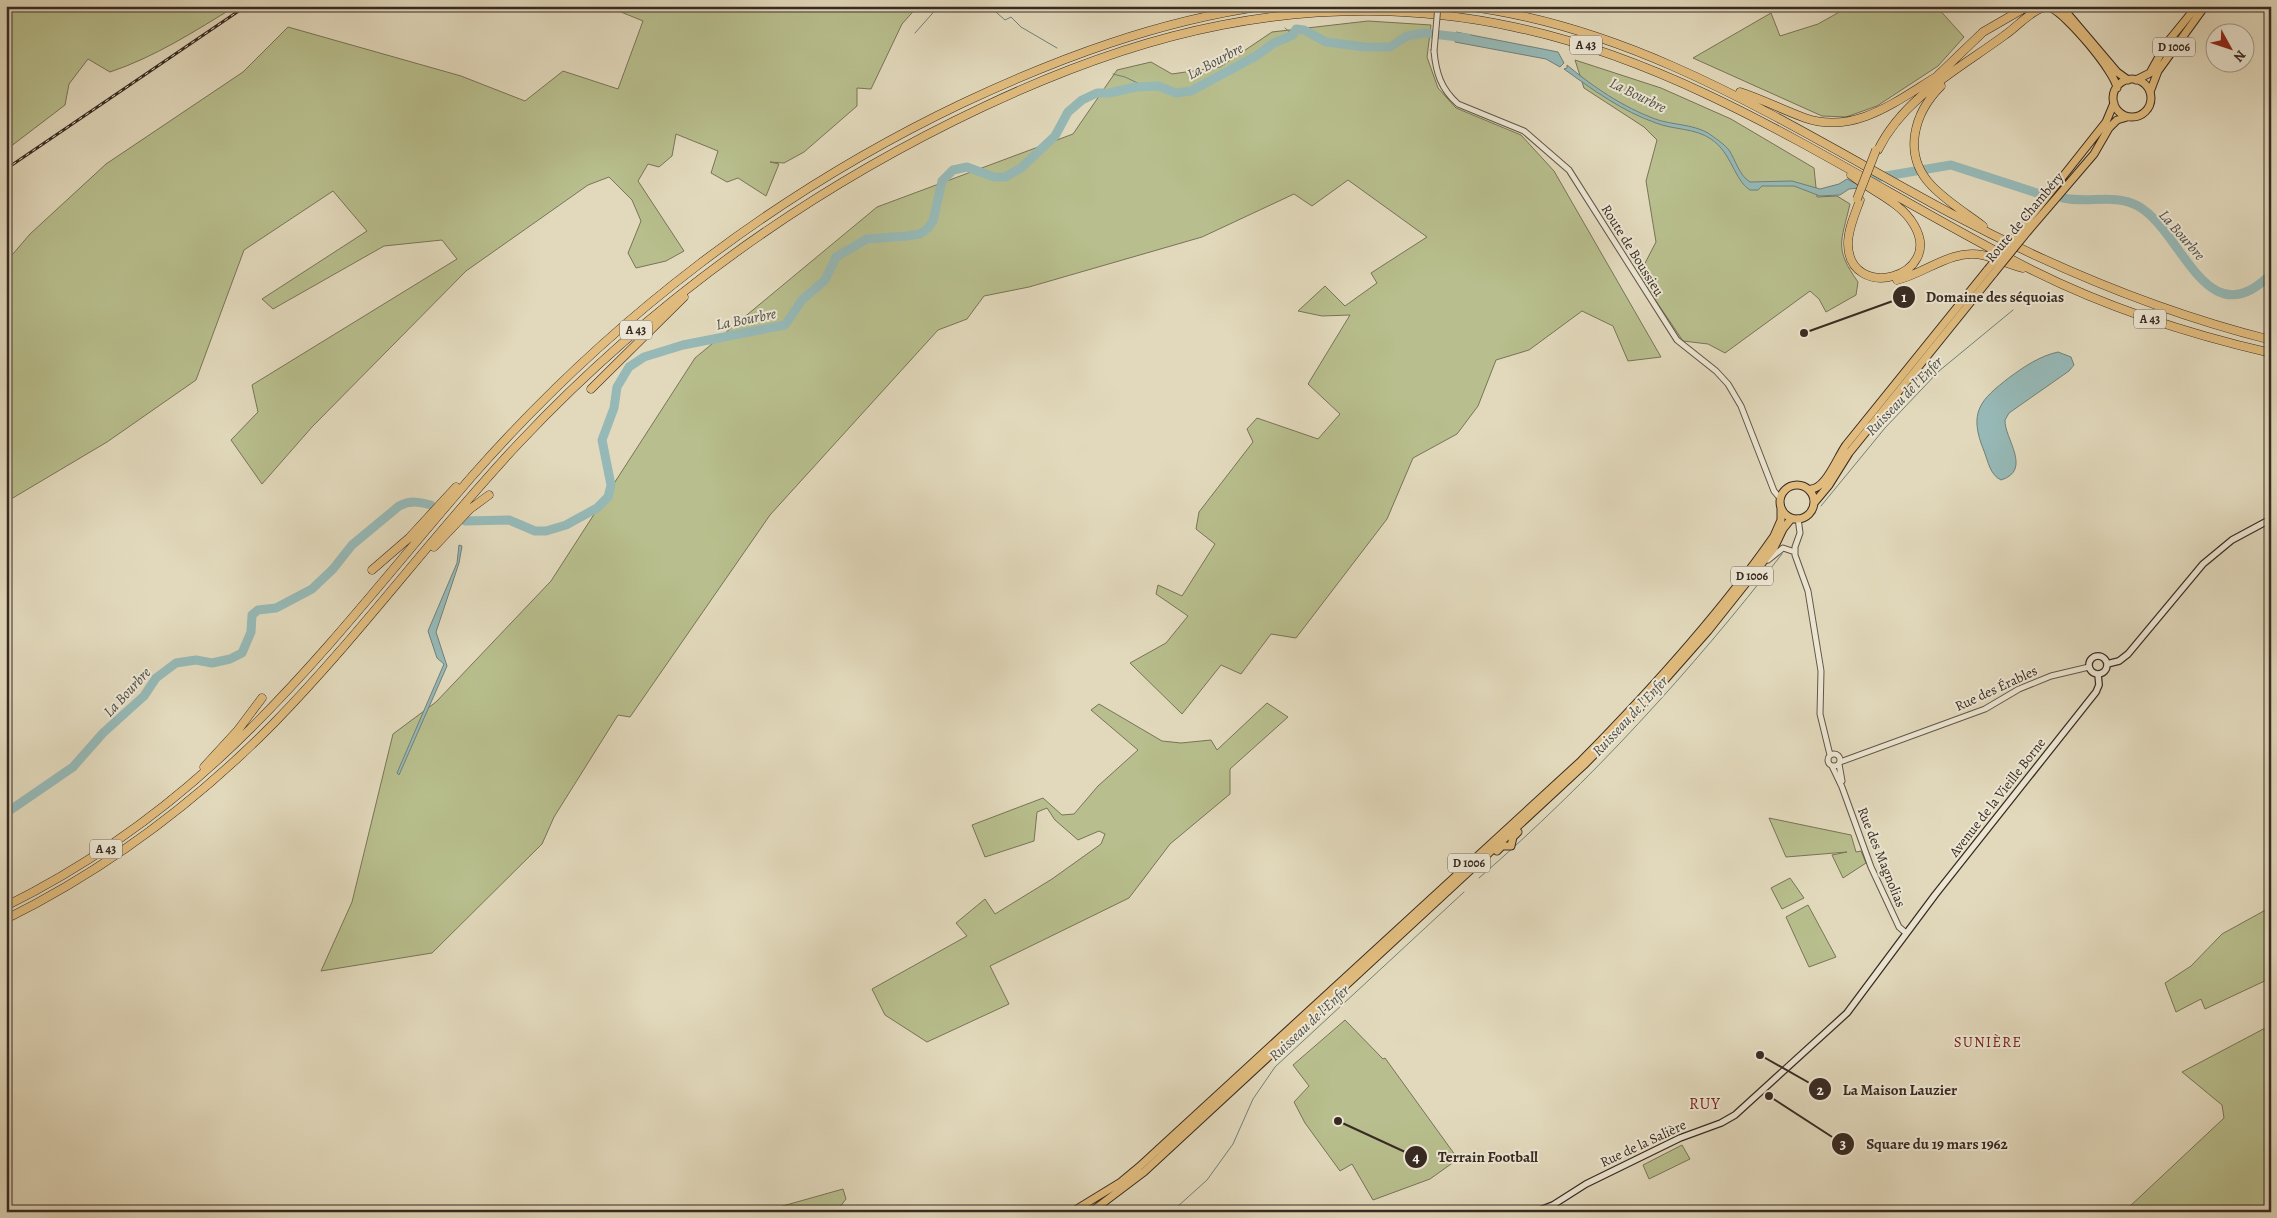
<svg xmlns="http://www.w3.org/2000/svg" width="2277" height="1218" font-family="Alegreya,serif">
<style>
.green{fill:#b8be8d;stroke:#787458}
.water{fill:#96b9b7;stroke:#70807b}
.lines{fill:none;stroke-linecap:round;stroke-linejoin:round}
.stream{stroke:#70807b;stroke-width:1}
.river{stroke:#96b9b7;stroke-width:9}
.tertiary-casing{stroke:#625648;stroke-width:7}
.secondary-casing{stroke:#372a22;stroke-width:8}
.primary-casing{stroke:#372a22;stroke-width:9}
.motorway-casing{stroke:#372a22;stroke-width:9}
.tertiary{stroke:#ece6d3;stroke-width:5}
.secondary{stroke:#ece6d3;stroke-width:5.5}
.primary{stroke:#e1bc7e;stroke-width:7}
.motorway{stroke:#e1bc7e;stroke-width:8}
.rail-casing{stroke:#372a22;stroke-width:3}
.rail{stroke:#ece6d3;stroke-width:1;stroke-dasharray:4;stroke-linecap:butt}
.tertiary-bridge-casing{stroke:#625648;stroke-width:7;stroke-linecap:butt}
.primary-bridge-casing{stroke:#372a22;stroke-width:9;stroke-linecap:butt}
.motorway-bridge-casing{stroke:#372a22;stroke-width:9;stroke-linecap:butt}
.tertiary-bridge{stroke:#ece6d3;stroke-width:5}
.primary-bridge{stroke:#e1bc7e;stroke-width:7}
.motorway-bridge{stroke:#e1bc7e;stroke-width:8}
.labels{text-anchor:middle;stroke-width:4;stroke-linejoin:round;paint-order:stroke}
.shield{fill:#ece6d3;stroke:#6d6257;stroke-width:1}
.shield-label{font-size:12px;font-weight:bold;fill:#372a22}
.street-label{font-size:14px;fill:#372a22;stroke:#ece6d3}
.water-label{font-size:15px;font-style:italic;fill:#4f4e47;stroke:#ece6d3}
.neighbourhood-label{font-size:15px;letter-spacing:1px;fill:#7a1f14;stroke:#ece6d3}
.quarter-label{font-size:16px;letter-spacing:1px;fill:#7a1f14;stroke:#ece6d3}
.leader{fill:none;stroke:#372a22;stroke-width:2}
.callout-dot{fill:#372a22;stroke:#ece6d3;stroke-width:2}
.mark-label{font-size:15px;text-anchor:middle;font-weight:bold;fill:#fff}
.callout-label{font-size:15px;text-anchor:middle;font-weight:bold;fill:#372a22;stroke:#ece6d3;stroke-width:4;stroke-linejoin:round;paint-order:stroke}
</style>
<rect width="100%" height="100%" fill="#e2d9bc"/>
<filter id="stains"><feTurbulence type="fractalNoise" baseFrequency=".004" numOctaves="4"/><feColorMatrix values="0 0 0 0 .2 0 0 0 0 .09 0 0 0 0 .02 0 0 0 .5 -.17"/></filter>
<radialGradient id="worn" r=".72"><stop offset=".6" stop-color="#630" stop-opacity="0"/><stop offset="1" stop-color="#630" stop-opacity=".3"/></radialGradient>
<path class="green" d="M6,6H236C195,31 155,57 110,72L88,59L69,84L65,105L6,150Z
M622,6H918L902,24L871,89L857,88V106L804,152L784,163L770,162L779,164L766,196L738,178L727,182L711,173L718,151L676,134L672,156L659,167L648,164L638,181L684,251L666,261L636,268L628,253L641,221L632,200L609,177L588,185L466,271L312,427L262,484L231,440L258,412L252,385L457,259L442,240L384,246L273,309L262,299L367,231L333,191L244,250L196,380L107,442L6,502V262L30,234L106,164L243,72L288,27L461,76L525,101L563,71L618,89L643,21L621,12Z
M1850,6H1936L1964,37L1938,66L1877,106L1846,117L1822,116L1693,58L1771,13L1780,36L1818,24Z
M1368,21L1431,25L1427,57L1438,88L1456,108L1521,135L1554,171L1661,357L1628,361L1613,326L1582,311L1529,350L1496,360L1478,406L1457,434L1413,458L1387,519L1296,638L1271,634L1241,674L1221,665L1182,714L1130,663L1166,643L1188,616L1156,594L1158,585L1182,596L1215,544L1196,529L1199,512L1253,442L1247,429L1257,418L1318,439L1340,414L1308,384L1350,315L1322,316L1298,311L1325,286L1345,306L1377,283L1371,273L1427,237L1348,180L1312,206L1294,194L1202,237L1029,287L984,296L967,319L938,330L770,515L630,717L618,715L554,817L542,844L432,953L321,971L352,902L393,734L436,702L551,581L695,358L877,207L1073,134L1117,70L1151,62L1172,74L1220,67L1272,32Z
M1575,60L1661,88L1731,119L1814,168L1817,197L1837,196L1850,204C1841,243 1834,248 1858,282L1856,295L1826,312L1819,299L1810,291L1725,353L1708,344L1683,341L1637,273L1642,269L1656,242L1646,181L1657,140L1644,127L1584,88Z
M1267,703L1288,717L1230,769V794L1170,844L1129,898L990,966L1009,1004L927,1042L885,1015L872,989L967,936L956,923L985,899L995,914L1052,879L1101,844L1105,834L1099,831L1078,840L1055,820L1047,808L1037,812L1034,841L985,857L972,825L1043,798L1062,815L1074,814L1098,786L1138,750L1091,710L1099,704L1162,741L1181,743L1211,740L1217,750Z
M1769,818L1851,835L1856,852L1861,851L1866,863L1843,878L1832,855L1847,852L1786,857Z
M1790,878L1804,898L1782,909L1771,888Z
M1808,905L1836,957L1809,967L1786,917Z
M2271,907V978L2205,1009L2201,999L2176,1012L2165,983L2191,966L2222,934Z
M1345,1020L1383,1059L1385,1058L1458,1159L1430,1179L1373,1200L1352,1164L1340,1171L1305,1123L1294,1102L1309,1086L1293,1065Z
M2269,1026L2271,1212H2119L2128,1208L2224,1118L2222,1105L2182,1072Z
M1682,1145L1690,1159L1649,1179L1643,1165Z
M843,1189L846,1199L836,1212H780L779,1207Z"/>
<path class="water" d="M1456,32L1558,52L1564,63L1560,67L1546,59L1455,42Z
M1567,65C1593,87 1623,107 1655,119C1672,125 1692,124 1708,133C1715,138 1723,143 1729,150C1736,161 1739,175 1750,182L1792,181L1820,189L1839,184L1847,179L1860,186L1859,188L1849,189L1840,195L1820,196L1794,186H1762L1758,190H1750C1734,180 1732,153 1711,139C1695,128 1674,130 1656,123C1622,111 1593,90 1564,69L1567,68Z
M2058,352L2071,357L2074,365L2069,371L2009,413L2005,420C2004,438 2033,470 2001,480C1990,475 1988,461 1984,451C1968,412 1980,400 2010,377C2025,366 2040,356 2058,352Z
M459,545L462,546L459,563L436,632L447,666L399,775L397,773L444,664L437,658L428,631L457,563Z"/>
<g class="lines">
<path class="stream" d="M989,6L1005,20L1011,17L1021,27L1057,48
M1285,28L1293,35
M915,33L939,6
M1113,74L1125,77L1146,87
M1821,506L1885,428L1939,371L2013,310
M1479,878C1591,781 1691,671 1782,554
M1175,1212L1177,1207L1207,1180L1233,1144L1253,1099L1275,1067L1464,892"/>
<path class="river" d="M1862,180L1951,165L2040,194
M2063,198C2089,204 2114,193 2138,206C2183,231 2206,340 2271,274
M465,521L509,520L535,531H546L566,525L597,508L608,497L611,485L602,440L614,408L617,387L629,367L644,357L683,345L785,325L802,300L825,280L836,257L867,239L907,236L920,234L928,228L933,221L942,181L953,170L967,167L994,177H1005L1021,168L1055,136L1068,112L1082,100L1097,93H1109L1136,87L1158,86L1176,93L1191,91L1256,56L1274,43L1293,35L1296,29L1304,30L1326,42L1365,47H1390L1407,36L1424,33L1467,38
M6,813L73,767L103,733L144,696L156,678L176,663L196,660L212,663L230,659L242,653L251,632L252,615L258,610L276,608L312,589L333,569L352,545L399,506C411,500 419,502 431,505"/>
<g class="tertiary-casing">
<path id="tertiary" d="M1434,51C1436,73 1441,89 1458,104L1524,131L1569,170L1677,340L1716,371L1728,384L1741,406L1774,491L1780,498
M1798,518L1800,533L1795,547V555L1808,591L1821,671L1820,714L1830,755
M1768,560L1783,548L1795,552
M1828 760a6 6 0 1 1 12 0a6 6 0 1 1-12 0Z
M1840,762L1985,709L2019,689L2051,676L2089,667
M1839,764L1842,781
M1832,766L1842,787L1871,867L1899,927L1906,933"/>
</g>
<g class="secondary-casing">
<path id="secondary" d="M2089 665a9 9 0 1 1 18 0a9 9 0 1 1-18 0Z
M2107,664L2119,661L2128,654L2203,564L2232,540L2271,519
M1535,1212L1553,1205L1586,1184L1680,1138L1721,1123L1735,1115L1847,1013L1935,895L2096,692L2099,685L2098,674"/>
</g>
<g class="primary-casing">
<path id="primary" d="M2061,6L2117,72L2128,80
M2051,8C2067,15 2115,72 2117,88
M2113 98a19 19 0 1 1 38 0a19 19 0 1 1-38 0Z
M2136,80L2150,73L2166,44L2197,6
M2150,92L2158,71L2205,6
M2022,228L2106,122L2114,103
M2028,231L2094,154L2109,128L2117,120L2127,117
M1780 502a17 17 0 1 1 34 0a17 17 0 1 1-34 0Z
M1808,489C1825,492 1837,457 1846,445C1893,386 1941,328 1988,269
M1814,503L1829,485L1849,453L1994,273
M1497,851L1502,846H1511L1513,837L1518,832
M1072,1212L1121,1182L1139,1167L1581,761C1649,692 1719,615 1774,536L1781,520V508
M1091,1212L1144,1172L1584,765L1640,708L1708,631L1774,548L1783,529L1791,519"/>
</g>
<g class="motorway-casing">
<path id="motorway" d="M1464,6C1645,28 1795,130 1952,214C2054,268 2159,312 2271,340
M1934,79L1983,32L2028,6
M1941,86C1914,113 1902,154 1931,185C1946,201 1966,213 1983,226
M1740,92C1762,99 1783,110 1805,118C1854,135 1895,102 1936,77
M1878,150C1904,97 1959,69 2005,35C2017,27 2028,13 2042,8
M1851,175C1871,191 1901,202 1914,225C1945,277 1849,303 1848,244C1848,229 1855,214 1860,200
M1897,280C1926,273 1951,249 1982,255C1997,258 2009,265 2023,268
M591,389L684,297
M434,547L470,509L489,495
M372,570L409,538L456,487
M204,767L238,730L262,698
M6,906C97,861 178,801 249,730C330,650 399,560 474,474C611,319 776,192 963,103C1059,58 1158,21 1264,6
M6,919C107,869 195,803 274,723C361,634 435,532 520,442C652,302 809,189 983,107C1059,71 1139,41 1222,25C1318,6 1419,6 1514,27C1703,67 1862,184 2032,270C2108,308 2188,334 2271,353"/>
</g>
<use href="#tertiary" class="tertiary"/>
<use href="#secondary" class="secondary"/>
<use href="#primary" class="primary"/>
<use href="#motorway" class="motorway"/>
<g class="rail-casing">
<path id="rail" d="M6,169L246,6"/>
</g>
<use href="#rail" class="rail"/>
<g class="tertiary-bridge-casing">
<path id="tertiary-bridge" d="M1434,51L1438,6"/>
</g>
<g class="primary-bridge-casing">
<path id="primary-bridge" d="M1988,269L2022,228
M1994,273L2028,231"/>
</g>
<g class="motorway-bridge-casing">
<path id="motorway-bridge" d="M1857,199L1876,150"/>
</g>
<use href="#tertiary-bridge" class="tertiary-bridge"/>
<use href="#primary-bridge" class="primary-bridge"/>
<use href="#motorway-bridge" class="motorway-bridge"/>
</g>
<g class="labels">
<g class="shield">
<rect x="1570" y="35.5" width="32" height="19" rx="4"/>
<rect x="2153" y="37.5" width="42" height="19" rx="4"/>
<rect x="2134" y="309.5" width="32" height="19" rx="4"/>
<rect x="620" y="320.5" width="32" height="19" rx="4"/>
<rect x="1731" y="566.5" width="42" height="19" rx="4"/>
<rect x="90" y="839.5" width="32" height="19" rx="4"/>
<rect x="1448" y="853.5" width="42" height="19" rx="4"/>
</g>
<g class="shield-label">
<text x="1586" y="49">A 43</text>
<text x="2174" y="51">D 1006</text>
<text x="2150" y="323">A 43</text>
<text x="636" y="334">A 43</text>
<text x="1752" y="580">D 1006</text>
<text x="106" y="853">A 43</text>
<text x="1469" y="867">D 1006</text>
</g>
<g class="street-label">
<text transform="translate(2024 217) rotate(-50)" y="5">Route de Chambéry</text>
<text transform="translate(1633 250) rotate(58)" y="5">Route de Boussieu</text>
<text transform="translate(1996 688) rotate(-25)" y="5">Rue des Érables</text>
<text transform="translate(1997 797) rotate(-52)" y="5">Avenue de la Vieille Borne</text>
<text transform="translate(1882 857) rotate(68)" y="5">Rue des Magnolias</text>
<text transform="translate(1643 1143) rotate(-25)" y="5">Rue de la Salière</text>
</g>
<g class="water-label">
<text transform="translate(1215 61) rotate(-28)" y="5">La Bourbre</text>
<text transform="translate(1638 95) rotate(26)" y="5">La Bourbre</text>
<text transform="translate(2182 235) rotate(49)" y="5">La Bourbre</text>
<text transform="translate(746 319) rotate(-11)" y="5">La Bourbre</text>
<text transform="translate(1904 396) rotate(-46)" y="5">Ruisseau de l'Enfer</text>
<text transform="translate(127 692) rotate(-47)" y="5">La Bourbre</text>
<text transform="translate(1630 716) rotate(-47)" y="5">Ruisseau de l'Enfer</text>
<text transform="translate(1309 1023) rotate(-43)" y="5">Ruisseau de l'Enfer</text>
</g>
<g class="neighbourhood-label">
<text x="1988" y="1047">SUNIÈRE</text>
</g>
<g class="quarter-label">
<text x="1705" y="1109">RUY</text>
</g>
</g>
<path class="leader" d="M1804 333L1904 297M1760 1055L1820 1089M1769 1096L1843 1144M1338 1121L1416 1157"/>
<g class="callout-dot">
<circle cx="1804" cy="333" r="5"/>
<circle cx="1760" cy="1055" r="5"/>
<circle cx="1769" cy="1096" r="5"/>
<circle cx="1338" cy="1121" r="5"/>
<circle cx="1904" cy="297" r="12"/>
<circle cx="1820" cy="1089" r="12"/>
<circle cx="1843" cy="1144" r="12"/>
<circle cx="1416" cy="1157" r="12"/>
</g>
<g class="mark-label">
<text x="1904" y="302">1</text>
<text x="1820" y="1095">2</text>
<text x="1843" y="1149">3</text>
<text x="1416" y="1162">4</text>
</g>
<g class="callout-label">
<text x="1995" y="302">Domaine des séquoias</text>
<text x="1900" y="1095">La Maison Lauzier</text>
<text x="1937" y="1149">Square du 19 mars 1962</text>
<text x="1488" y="1162">Terrain Football</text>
</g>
<rect width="2277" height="1218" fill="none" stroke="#e2d9bc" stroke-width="25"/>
<rect x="8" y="8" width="2262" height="1203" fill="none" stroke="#372a22" stroke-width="2.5"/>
<rect x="12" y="12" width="2252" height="1193" fill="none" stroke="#372a22"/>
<g transform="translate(2230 48) rotate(130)"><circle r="24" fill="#ece6d3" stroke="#a49b8c"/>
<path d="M0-4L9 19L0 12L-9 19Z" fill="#8f2418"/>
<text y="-8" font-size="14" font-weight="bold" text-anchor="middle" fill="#372a22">N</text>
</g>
<rect width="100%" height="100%" filter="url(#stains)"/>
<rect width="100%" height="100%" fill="url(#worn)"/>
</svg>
